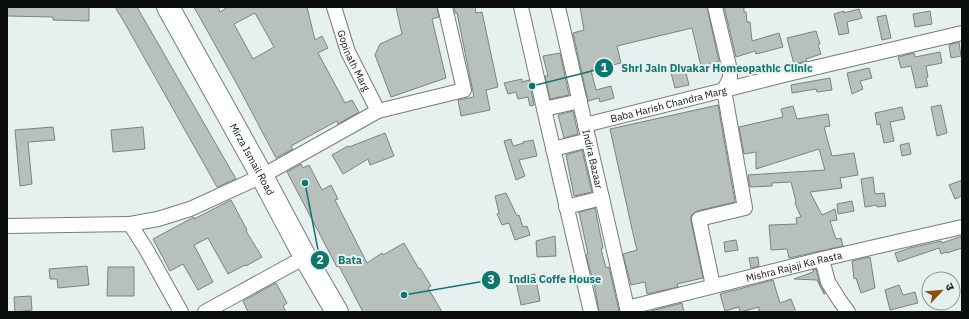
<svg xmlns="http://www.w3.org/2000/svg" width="969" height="319" font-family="'IBM Plex Sans','Noto Sans Devanagari',sans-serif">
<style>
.building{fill:#b8c0bb;stroke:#7b837e;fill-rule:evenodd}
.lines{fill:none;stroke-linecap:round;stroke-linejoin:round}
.minor-casing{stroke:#747e7b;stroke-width:16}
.trunk-casing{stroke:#747e7b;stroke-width:24}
.minor{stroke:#fff;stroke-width:14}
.trunk{stroke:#fff;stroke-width:22}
.labels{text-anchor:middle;stroke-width:4;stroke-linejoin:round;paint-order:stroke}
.street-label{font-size:10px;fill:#0a0e0d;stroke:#e6f1ef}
.leader{fill:none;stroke:#0f766e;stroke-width:1.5}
.callout-dot{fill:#0f766e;stroke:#e6f1ef;stroke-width:1.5}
.mark-label{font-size:12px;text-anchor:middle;font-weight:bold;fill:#fff}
.callout-label{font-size:11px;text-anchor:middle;font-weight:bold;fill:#0f766e;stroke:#e6f1ef;stroke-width:4;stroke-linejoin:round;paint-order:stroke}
</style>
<rect width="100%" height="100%" fill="#e6f1ef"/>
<path class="building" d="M7,7H89V21L53,20V17L7,16Z
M115,7H137L236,179L217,187L123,20Z
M194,7H218L220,12L228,7H307L315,40L322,36L328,48L318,53L345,103L352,100L359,112L338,124L337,121L291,146L293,149L276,158L238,86ZM255,13L274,47L253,59L234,24Z
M396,7H437L439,17L432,19L446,78L391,97L375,55L380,44L402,34Z
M454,7H475L476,13L482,12L498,87L486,90L490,110L461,116L458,100L474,97L457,13H455Z
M580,7H707L719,62L701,66L692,28L617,46L621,63L591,70L596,90L611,86L614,98L600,102L599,98L588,101L573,33L584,30Z
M724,7H744V12H746L747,22H750L752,41L779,33L783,47L756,54L755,51L736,57Z
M859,9L862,18L847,22L849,33L839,35L834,14L844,11V13Z
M930,11L932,24L915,27L913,14Z
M886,15L891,38L882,40L877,17Z
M816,31L820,44L818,45L821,54L806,59L807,61L794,64L787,38Z
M959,42L961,56L951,58L949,45Z
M940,52L942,63L926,66L928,77L926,78L928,86L916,88L911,66L901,68L898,57L914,53L915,57Z
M560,53L569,95L550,99L545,76H548L543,56Z
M684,65L689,85L675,88L670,69Z
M869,68L872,78L860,81L863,89L852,94L847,73Z
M830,78L832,90L817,92L816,89L792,93L791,85Z
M522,79V82L529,80L534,105L530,106L528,97L518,99L516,92L508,94L504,83Z
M718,105L735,202L697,211L694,213L691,216V221L703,278L677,284L678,287L647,294L645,282L631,285L623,254L637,250L632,229L610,129Z
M941,105L947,133L937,136L931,107Z
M793,106L797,119L828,114L830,126L824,127L832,156L854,153L858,175L840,178L842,188L810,192L822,215L835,209L837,220L830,221L836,239L841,238L843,246L789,258L787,249L771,250L769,225L797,224L796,218L801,217L795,203L796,202L791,182L772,183V186L750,187L748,175L825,170L819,149L756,169V152L744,154L739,127L783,117L781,109Z
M902,107L905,119L890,122L894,141L884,143L880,124L877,125L875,113Z
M573,111L578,134L564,138L558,115Z
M53,127L55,140L28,142L32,184L20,186L15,130Z
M143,127L145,149L113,152L111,130Z
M385,133L394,156L370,165L368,159L343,174L332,155L348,146L349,147Z
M511,139L513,146L524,143L523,142L533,140L537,156L519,160L525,176L516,180L504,141Z
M909,143L911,154L902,156L900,145Z
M582,150L592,192L574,196L566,155Z
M301,164L303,168L309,165L322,190L331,185L338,199L335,200L367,263L382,253L383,255L404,243L419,269L420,268L431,286L428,288L442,312H363L339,266L337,267L287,172Z
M873,177L875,194L884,193L886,206L877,207V205L865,207L861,179Z
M962,180V196L955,199L949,185Z
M506,193L517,216L519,215L523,227L527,226L530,235L515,240L509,223L502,225L497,214L499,213L495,196Z
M231,200L247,230L246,231L262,257L246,266L245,265L228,274L208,238L194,245L213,282L198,290L183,264L170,271L153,239L194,217V219Z
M852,201L854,211L838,214L837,204Z
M595,208L603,248L601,249L606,268L609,267L619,311L612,312H599L593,276L592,277L586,255L588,254L579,212Z
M555,236L556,256L537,257L536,241Z
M962,236V248L947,253V252L941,254L939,248L898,262L895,253L910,248L941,241L942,243Z
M736,240L738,250L725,252L724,242Z
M758,257L759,266L751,268L749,258Z
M870,257L875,288L861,293L856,278L854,279L852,261Z
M87,266L89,285L58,288L57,279H50L49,269Z
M108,267H134V296H107Z
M816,269L820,284L825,294H824L817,280L794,279L813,272V270Z
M535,274L540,301L521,305L515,277Z
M773,280L780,303L791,299L796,312H759V307L740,312L739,307L725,311L720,294Z
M276,283L287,303L283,306L286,312H248L243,301Z
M899,285L903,295L915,292L918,303L890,310L885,290Z
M31,296L32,310L15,312L14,297Z
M682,303L684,312H652L651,311Z"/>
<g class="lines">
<g class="minor-casing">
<g id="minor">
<path id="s1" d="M334,7L348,52L378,111"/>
<path d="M521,7L547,122L591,312"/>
<path id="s2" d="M558,7L602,198L628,312"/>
<path d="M544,109L580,101"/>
<path id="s3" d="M585,125L788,74L962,33"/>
<path d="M553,149L589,140"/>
<path d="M566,207L602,198"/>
<path d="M130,224L158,219L190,209L262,176L378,111L464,90L445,7"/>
<path d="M7,226L130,224L146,249L181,312"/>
<path d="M822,259L828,282L840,301L848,312"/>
<path d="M713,286L699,219L745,208L724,90L730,78V70L715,7"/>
<path id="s4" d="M627,308L822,259L962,227"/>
<path d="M205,312L305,257"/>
</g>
</g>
<g class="trunk-casing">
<g id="trunk">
<path id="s5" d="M168,7L262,176L305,257L337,312"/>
</g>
</g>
<use href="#minor" class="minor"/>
<use href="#trunk" class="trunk"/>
</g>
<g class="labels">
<g class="street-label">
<text dy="4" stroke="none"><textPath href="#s1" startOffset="57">Gopinath Marg</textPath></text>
<text dy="4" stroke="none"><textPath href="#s3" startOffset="86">Baba Harish Chandra Marg</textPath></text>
<text dy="4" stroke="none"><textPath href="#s2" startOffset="156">Indira Bazaar</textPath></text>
<text dy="4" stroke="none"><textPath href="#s5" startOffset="174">Mirza Ismail Road</textPath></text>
<text dy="4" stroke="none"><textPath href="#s4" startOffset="172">Mishra Rajaji Ka Rasta</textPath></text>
</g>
</g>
<path class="leader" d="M532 86L604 68M305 183L320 260M404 295L491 280"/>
<g class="callout-dot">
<circle cx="532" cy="86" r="4"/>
<circle cx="305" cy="183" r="4"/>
<circle cx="404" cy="295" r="4"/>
<circle cx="604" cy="68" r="10"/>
<circle cx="320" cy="260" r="10"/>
<circle cx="491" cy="280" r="10"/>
</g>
<g class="mark-label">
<text x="604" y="72">1</text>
<text x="320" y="264">2</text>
<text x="491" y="284">3</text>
</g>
<g class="callout-label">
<text x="717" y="72">Shri Jain Divakar Homeopathic Clinic</text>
<text x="350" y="264">Bata</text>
<text x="555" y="283">India Coffe House</text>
</g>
<rect width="969" height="319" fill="none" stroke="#0a0e0d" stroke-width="16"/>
<g transform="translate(941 291) rotate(64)"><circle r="19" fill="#e6f1ef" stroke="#8e9695"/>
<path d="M0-3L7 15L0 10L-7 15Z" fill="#8b4f0d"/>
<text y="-6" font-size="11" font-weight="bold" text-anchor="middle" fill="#0a0e0d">उ</text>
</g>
</svg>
